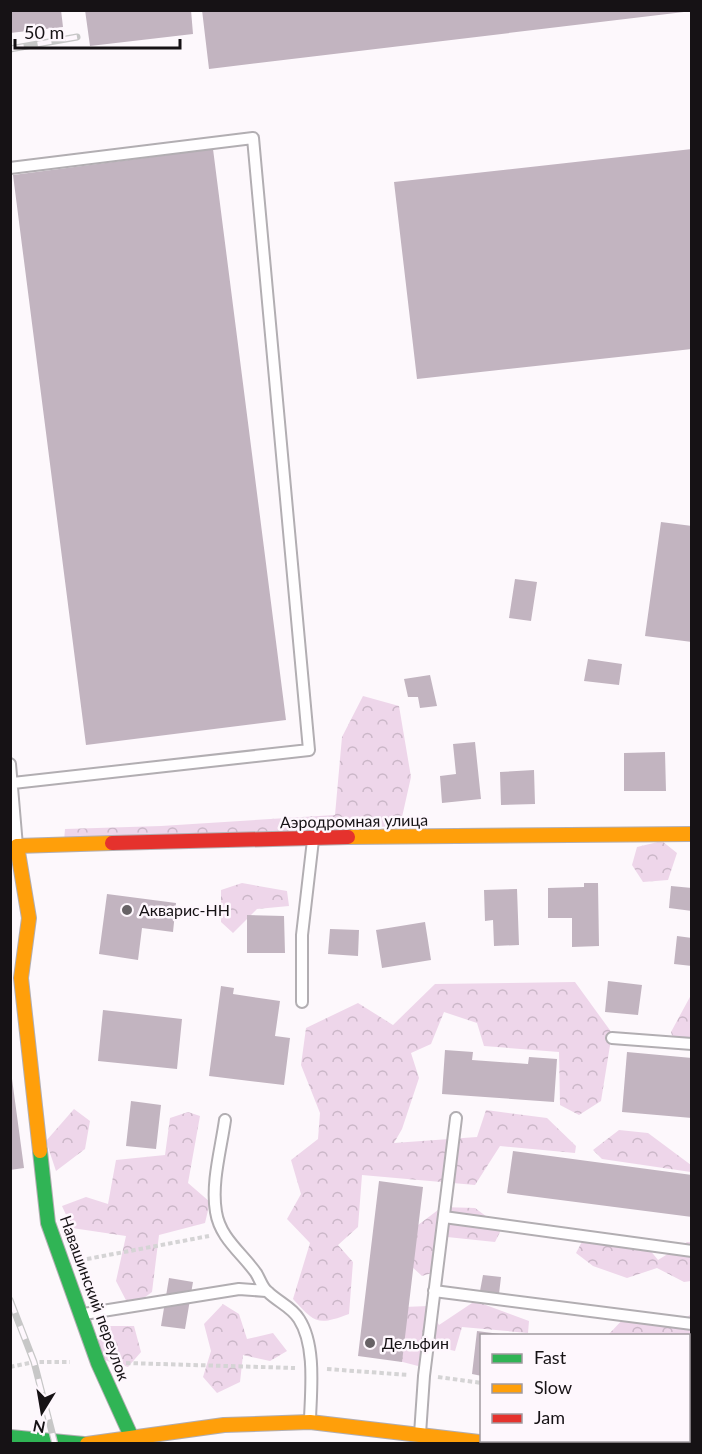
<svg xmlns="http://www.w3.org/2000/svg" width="702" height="1454" font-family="Lato,sans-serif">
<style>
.forest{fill:url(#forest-crowns)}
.building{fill:#c2b4c0}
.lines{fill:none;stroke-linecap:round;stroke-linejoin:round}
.lane-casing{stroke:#b2aeb2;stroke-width:14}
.fast-casing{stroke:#b2aeb2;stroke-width:16}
.slow-casing{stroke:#b2aeb2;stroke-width:16}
.jam-casing{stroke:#b2aeb2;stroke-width:16}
.path{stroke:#d5d4d5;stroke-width:4;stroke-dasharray:4.5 3;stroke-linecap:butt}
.lane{stroke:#fffeff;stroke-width:10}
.fast{stroke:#30b455;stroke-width:14}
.slow{stroke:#ff9f0a;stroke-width:14}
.jam{stroke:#e5322d;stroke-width:14}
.rail-casing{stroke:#c7c7c7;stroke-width:7}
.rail{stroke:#fef7fd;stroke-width:4.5;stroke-dasharray:14;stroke-linecap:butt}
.poi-dot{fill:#676266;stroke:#fef7fd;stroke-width:2}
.labels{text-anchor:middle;stroke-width:5;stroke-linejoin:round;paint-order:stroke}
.street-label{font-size:16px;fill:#161215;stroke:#fef7fd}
.poi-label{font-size:16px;fill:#161215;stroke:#fef7fd;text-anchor:start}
</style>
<defs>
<pattern id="forest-crowns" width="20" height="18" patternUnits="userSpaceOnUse" patternTransform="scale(1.5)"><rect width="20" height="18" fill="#eed6ea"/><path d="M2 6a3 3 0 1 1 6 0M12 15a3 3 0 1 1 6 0" fill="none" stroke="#cbb7c8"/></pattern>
</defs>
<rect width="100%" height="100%" fill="#fdf8fc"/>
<path class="forest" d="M363,696L399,706L411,777L400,826L64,841L65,829L161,826L335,815L342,737Z
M662,841L677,853L668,880L643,882L632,865L637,847Z
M242,883L287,891L289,906L257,909L233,933L221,922V890Z
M575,982L612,1033L601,1101L579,1115L560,1105L559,1052L484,1046L477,1023L444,1012L431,1044L411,1053L419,1078L402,1129L394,1143L477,1137L486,1110L547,1118L576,1146L575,1153L500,1146L475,1185L362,1175L358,1227L338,1245L353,1262L349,1314C317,1326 315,1323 293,1299L310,1243L287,1219L301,1194L291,1160L318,1139L320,1113L301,1065L306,1028L358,1003L393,1025L435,984Z
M691,995V1048H676L671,1032Z
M74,1109L90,1121L85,1149L56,1171L46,1141Z
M188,1112L200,1116L188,1183L210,1202L205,1223L159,1235L152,1292L130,1308L116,1281L126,1236L72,1228L62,1206L86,1197L108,1204L116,1160L165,1155L170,1118Z
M619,1130L648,1133L691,1165V1172L602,1159L593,1150Z
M442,1207L475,1208L502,1228L495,1242L447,1237L435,1272L422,1276L410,1265L418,1225Z
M586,1234L645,1244L658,1260L687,1242H691V1281L684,1282L657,1268L627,1278L593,1266L576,1253Z
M475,1301L529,1321L528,1333L462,1327L455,1351L434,1346L418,1366L395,1360L404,1307L428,1306L439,1325Z
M223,1304L239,1314L247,1339L273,1333L287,1351L270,1361L243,1355L240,1382L217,1393L203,1377L211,1351L204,1324Z
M691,1314V1355H689L688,1336H611L609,1334L626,1316L680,1323Z
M104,1326H134L141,1352L128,1367L104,1360L96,1343Z"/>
<path class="building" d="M10,10H61L63,27L10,33Z
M85,10H191L193,34L90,46Z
M202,10H684V12L209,69Z
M213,149L286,720L86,745L13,175Z
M692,149V349L417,379L394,182Z
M661,522L692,526V642L645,636Z
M515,579L537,582L531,621L509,618Z
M588,659L622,664L619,685L584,681Z
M430,675L437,706L420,708L418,697H408L404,679Z
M475,742L481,799L442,803L440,776L456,774L453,744Z
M665,752L666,791H624V753Z
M534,770L535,804L501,805L500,772Z
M584,883H598L599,946L572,947V918H548V888L584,887Z
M671,886L692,888V911L669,908Z
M517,889L519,945L494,946L493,920L485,921L484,890Z
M107,894L176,903L173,932L142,928L138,960L99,954Z
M247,915L284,916L285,953H247Z
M425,922L431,960L382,968L376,930Z
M330,929L359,930L358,956L328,954Z
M677,936L692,938V966L674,964Z
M608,981L642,985L638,1015L605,1012Z
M221,986L234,988L233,994L280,1001L275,1036L290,1038L284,1085L209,1076Z
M103,1010L182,1019L177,1069L98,1061Z
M445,1050L473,1052L472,1060L528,1064L529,1057L557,1059L554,1102L442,1094Z
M627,1052L692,1058V1118L622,1112Z
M10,1064L24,1168L10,1170Z
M131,1101L161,1105L156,1149L126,1146Z
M513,1151L692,1175V1217L507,1193Z
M379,1181L423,1187L402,1362L358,1356Z
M483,1275L501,1277L499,1294L480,1291Z
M169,1278L193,1282L185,1329L161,1326Z
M477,1331L500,1334L482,1336V1376L472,1374Z
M688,1357H692V1401H688Z"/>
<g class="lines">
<g class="lane-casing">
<path id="lane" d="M10,168L253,138L309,750L13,783
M10,764L17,846
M302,1002V935L313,840
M612,1038L692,1044
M225,1120C221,1149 211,1183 216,1212C220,1238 242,1253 256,1273C260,1279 262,1288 268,1292C278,1302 292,1307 299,1319C316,1345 311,1390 310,1419
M444,1217L692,1251
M434,1291L692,1324
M84,1314L239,1289L266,1291
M420,1434L424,1376L456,1118"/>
</g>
<g class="fast-casing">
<path id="fast" d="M40,1151L48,1223L98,1363L131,1436
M10,1437L84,1444"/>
</g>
<g class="slow-casing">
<path id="slow" d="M348,837L692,834
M40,1151L21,978L29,918L17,846L112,843
M87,1444L224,1425L310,1422L496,1444"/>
</g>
<g class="jam-casing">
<path id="jam" d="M112,843L348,837"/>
</g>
<path class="path" d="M87,1259L209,1236
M126,1363L295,1368
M10,1367L34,1362H70
M327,1369L409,1375
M438,1377L482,1383
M688,1406L692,1407"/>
<use href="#lane" class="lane"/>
<use href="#fast" class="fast"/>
<use href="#slow" class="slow"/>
<use href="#jam" class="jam"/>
<g class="rail-casing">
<path id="rail" d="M10,49L77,37
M10,1300L34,1362L55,1444"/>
</g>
<use href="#rail" class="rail"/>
</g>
<g class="poi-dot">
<circle cx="127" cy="910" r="6"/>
<circle cx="370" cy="1343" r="6"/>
</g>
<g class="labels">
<g class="street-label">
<text transform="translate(354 821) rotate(-1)" y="6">Аэродромная улица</text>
<text transform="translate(95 1298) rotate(70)" y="6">Навашинский переулок</text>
</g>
<g class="poi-label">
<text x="139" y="916">Акварис-НН</text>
<text x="382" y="1349">Дельфин</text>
</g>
</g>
<rect width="702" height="1454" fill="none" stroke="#161215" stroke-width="24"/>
<rect x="480" y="1334" width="210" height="108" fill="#fef7fd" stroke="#a19ba0" stroke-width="1.5"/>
<rect x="492" y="1354" width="30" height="9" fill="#30b455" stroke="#a19ba0" stroke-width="1.5"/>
<text x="534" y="1364" font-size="18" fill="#161215">Fast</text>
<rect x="492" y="1384" width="30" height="9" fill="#ff9f0a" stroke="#a19ba0" stroke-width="1.5"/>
<text x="534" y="1394" font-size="18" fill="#161215">Slow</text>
<rect x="492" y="1414" width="30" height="9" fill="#e5322d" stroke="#a19ba0" stroke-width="1.5"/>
<text x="534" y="1424" font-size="18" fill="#161215">Jam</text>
<g transform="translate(42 1412) rotate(191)" stroke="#fef7fd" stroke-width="4.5" paint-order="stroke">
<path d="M0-4.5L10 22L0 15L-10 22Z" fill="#161215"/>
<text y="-9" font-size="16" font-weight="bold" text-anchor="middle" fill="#161215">N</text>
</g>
<path d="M15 39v9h165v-9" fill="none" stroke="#161215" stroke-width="3"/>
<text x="24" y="39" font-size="18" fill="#161215" stroke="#fef7fd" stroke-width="4.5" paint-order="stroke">50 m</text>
</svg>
